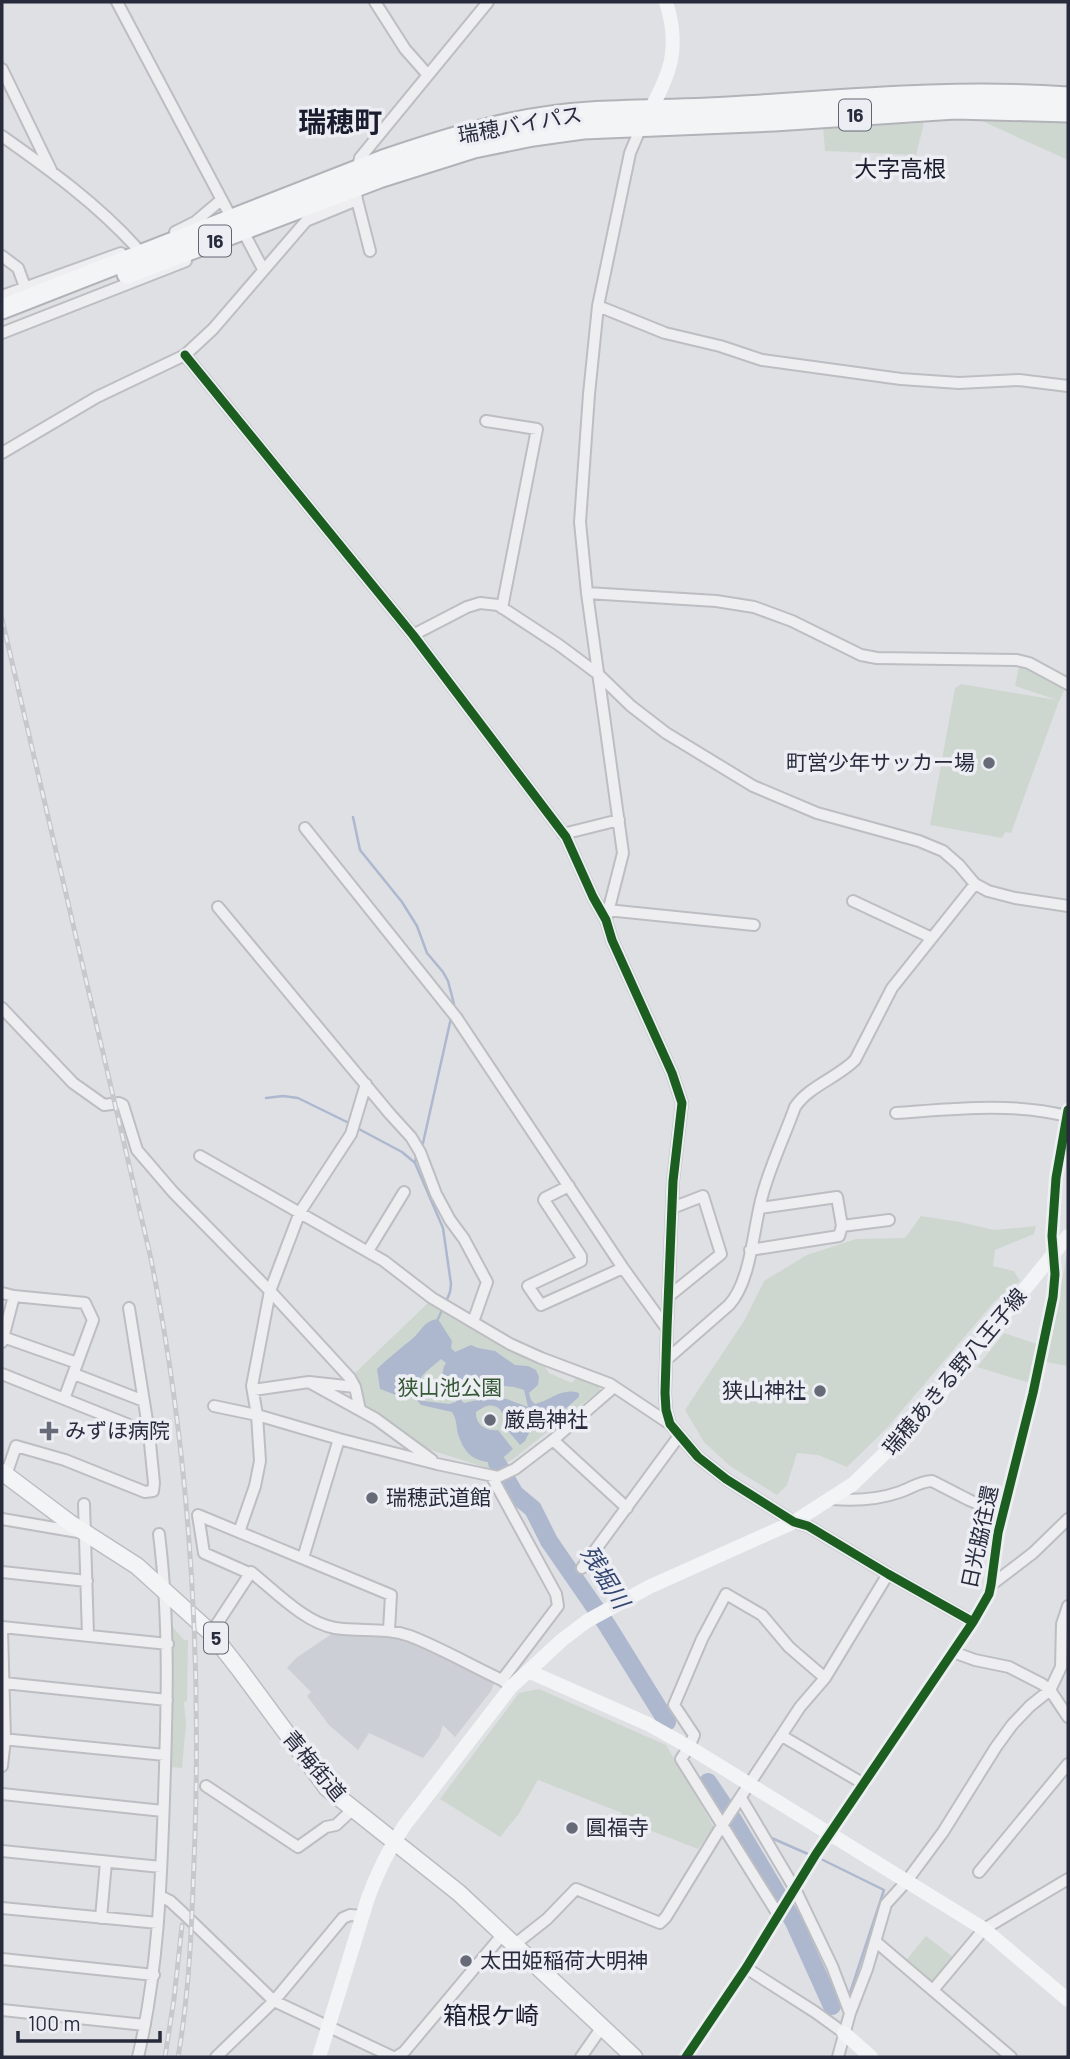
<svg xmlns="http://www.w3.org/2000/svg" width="1070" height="2059" font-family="Barlow,'Noto Sans JP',sans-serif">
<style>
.built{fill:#cdcfd7}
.green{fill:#ced7cf}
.water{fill:#adb8cf;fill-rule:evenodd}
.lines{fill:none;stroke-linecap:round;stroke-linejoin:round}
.stream{stroke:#adb8cf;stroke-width:2.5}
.river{stroke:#adb8cf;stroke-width:18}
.street-casing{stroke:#bdbec2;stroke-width:14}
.primary-casing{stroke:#bcbdc2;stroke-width:19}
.highway-casing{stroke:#b1b3b9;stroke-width:23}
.street{stroke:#eeeef1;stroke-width:10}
.secondary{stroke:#f3f4f5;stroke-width:14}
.primary{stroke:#f3f4f5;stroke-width:16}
.highway{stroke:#f3f4f5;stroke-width:19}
.rail-casing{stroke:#c7c8cc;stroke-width:5}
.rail{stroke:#eceef4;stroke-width:2.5;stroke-dasharray:8;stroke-linecap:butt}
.cycleway-casing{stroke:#eceef4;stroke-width:13}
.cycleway{stroke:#1b5e20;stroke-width:9}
.poi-dot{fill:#676a77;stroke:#eceef4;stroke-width:2.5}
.labels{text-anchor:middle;stroke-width:7;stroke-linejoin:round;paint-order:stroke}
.shield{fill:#eceef4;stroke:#626673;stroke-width:2}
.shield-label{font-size:19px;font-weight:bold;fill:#272b3c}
.street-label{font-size:21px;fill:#272b3c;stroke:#eceef4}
.poi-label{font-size:21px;fill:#272b3c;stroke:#eceef4;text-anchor:start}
.park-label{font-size:21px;fill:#365835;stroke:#eceef4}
.neighbourhood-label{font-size:23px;fill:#191d2d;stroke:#eceef4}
.water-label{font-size:23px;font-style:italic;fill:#32446f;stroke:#eceef4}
.quarter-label{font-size:24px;fill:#191d2d;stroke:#eceef4}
.district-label{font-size:28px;font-weight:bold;fill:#191d2d;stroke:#eceef4}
</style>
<rect width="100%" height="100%" fill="#dfe0e4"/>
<path class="built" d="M336,1631L386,1634L409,1639L495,1681L491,1691L455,1737L443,1725L439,1737L423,1758L369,1733L358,1750L329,1725L307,1696L311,1692L287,1668L296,1658Z"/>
<path class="green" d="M982,121L1068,122V160Z
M924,123L916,155L825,151L823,127Z
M1019,666L1033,669L1065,689L1059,701L1011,833L1005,832L1002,838L930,825L955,688L961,684L1057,700L1015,686Z
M921,1216L960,1222L994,1230L1036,1226L1034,1234L995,1250L993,1266L1014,1271L1020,1281L995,1301L887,1428L847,1467L818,1455L797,1453L787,1485L777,1495L730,1466L704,1442L685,1410L744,1321L764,1281L807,1255L856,1239L905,1238Z
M1068,1250V1366L1046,1362Z
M430,1301L455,1320L542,1362L549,1373L572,1383L577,1377L597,1383L600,1390L512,1460L493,1470L418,1446L362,1405L355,1373Z
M1004,1333L1040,1345L1030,1383L977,1367Z
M172,1626L184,1640H188L187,1701L184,1702L186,1724L182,1768L169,1767Z
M539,1689L666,1745L714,1827L698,1849L621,1819L622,1813L538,1780L518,1815L500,1837L440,1799L519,1693Z
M926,1936L953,1957L931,1984L904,1963Z"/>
<path class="water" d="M438,1319L452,1341L451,1348L455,1352L471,1345L478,1348L495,1351L515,1365L528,1366L536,1370L539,1377L538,1385L529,1393L531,1400L535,1404C551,1400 562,1387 579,1393V1397L557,1416L543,1420L530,1431L525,1441L520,1445L504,1426C506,1416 500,1403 487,1406C483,1407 479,1410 476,1412C475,1424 486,1432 498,1430L513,1449L497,1463C474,1462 465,1455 458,1434C456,1426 457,1419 452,1412L421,1405L415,1398L401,1397L380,1389L377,1369C388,1358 400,1349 412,1339C422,1331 423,1321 438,1319ZM441,1359L446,1363C437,1377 449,1385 457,1397L456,1402L449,1404L423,1401C407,1382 428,1371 441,1359ZM461,1382L514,1387L524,1390L528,1407L507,1399L491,1397L464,1403C459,1399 457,1393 457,1387Z"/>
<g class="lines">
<path class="stream" d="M353,817L360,850L402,902L417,926L427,953L443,972L448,981L454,1004L453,1008
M266,1098L283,1096L298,1098L351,1124
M357,1128L402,1152L414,1162
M421,1147L423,1143L451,1018
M417,1152L415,1163L443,1228L451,1284L450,1292L446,1302
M438,1319L443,1308
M767,1836L808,1854
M823,1860L884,1890L849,1996
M832,2006L843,2002"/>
<path class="river" d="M497,1463L515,1494L533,1509L549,1541L607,1625L667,1722
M708,1782L734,1821L794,1922L832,2006"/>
<g class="street-casing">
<path id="street" d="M117,2L232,219
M375,2L405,49L428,75
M2,69L51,170
M2,136C49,169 97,204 136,247
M357,170L360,158L488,2
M356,193L357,200L370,251
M175,232L195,222L221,200
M245,235L263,269
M2,256L18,268L25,287
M2,296L121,253
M598,306L665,333L720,346L762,360L901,379L959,383L1019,380L1068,386
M2,333L186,261
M185,355L413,635L566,837L593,897L606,920L612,940L672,1073L682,1103L673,1181L667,1329L665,1393L666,1410L670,1424L698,1457L726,1479L794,1522L808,1526L888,1574L973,1622
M486,421L537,429L502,608
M2,453L97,397L185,355L213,329L306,221L357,200
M587,593L716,601L754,607L792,621L861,655L877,658L1017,660L1029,663L1068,684
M413,635L467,607L480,603L498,605L559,645L598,674L631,706L666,733L753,786L817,813L919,841L943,851L959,865L975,884L988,891L1015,898L1068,906
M305,828L456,1017L623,1268L667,1329
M563,834L619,820
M853,901L932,938
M218,907L390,1114L411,1137L420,1152L436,1194L450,1220L464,1239L487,1282L473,1322
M607,910L754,925
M606,920L623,853L587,593L580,522L589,394L598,306L630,153L641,127
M2,1008L73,1083L104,1105L119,1103L123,1105L137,1150L173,1192L270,1291L350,1378L355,1387L360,1410
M896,1113C953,1109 1010,1102 1067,1116
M200,1156L384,1261L432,1298L510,1344L541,1358L610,1384L670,1424
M569,1186L545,1198L544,1200L581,1256V1261L528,1286L541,1305L623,1268
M760,1208L837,1197L842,1226
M750,1250L839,1236L842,1226L889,1220
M368,1251L404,1192
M2,1293L14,1296L85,1303L93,1320L64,1399
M669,1296L721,1254L703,1196L672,1208
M3,1337L77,1363
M2,1342L14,1296
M666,1360L729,1305C752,1280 753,1226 763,1193C771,1164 785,1135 795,1107C809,1086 837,1078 855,1060L892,988L975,884
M2,1374L149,1433
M74,1374L144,1401
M309,1382L376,1419L432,1460
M253,1390L309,1382L355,1387
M214,1406L257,1415L339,1439
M553,1440L627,1508
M6,1475L16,1446L65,1460L145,1492L153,1491L154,1483L149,1433L129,1308
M492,1477L556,1594L558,1606L502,1680
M832,1499C856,1501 877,1500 900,1492C911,1488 921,1481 932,1481L969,1500L1002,1514
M84,1504L88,1636
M2,1519L78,1532
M239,1532L255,1486L260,1461L257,1415L252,1386L270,1291L300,1212L351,1134L366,1084
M303,1558L339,1439L437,1464L498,1477L515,1469L553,1440L614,1387
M582,1568L679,1436
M2,1572L87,1581
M249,1573L204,1553L198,1515L391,1595L389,1630
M991,1585L1033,1553L1068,1519
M2,1627L168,1644
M2,1630L5,1739L2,1766
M211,1633L251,1572C275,1591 305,1623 335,1628C361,1632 385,1627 410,1636C441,1648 472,1666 502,1680L511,1687
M953,1652L975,1660L1009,1667L1042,1684L1050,1690L1068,1717
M4,1683L167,1700
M782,1736L864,1784
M2,1739L165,1755
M206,1786L298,1847L326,1827L336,1825L352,1810
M2,1794L163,1811
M741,1798L795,1889L832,1966L850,2013
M2,1851L161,1867
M979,1872L1068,1764
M160,1896L170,1901L183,1913L274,2001L393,2057
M2,1908L158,1923
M779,1916L681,1759L689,1747L694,1735L674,1705L702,1639L726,1594L762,1615L789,1647L825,1678
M101,1918L106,1862
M875,1941L1011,2057
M514,1945L547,1919L576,1889L660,1923L666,1917L721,1827L800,1707L825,1678L888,1574
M2,1959L154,1975
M746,1968L815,2012L844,2033
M933,1990L984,1929L1068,1879
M2,2010L145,2025
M138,2057C158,1972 161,1886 164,1799C167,1710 170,1623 159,1534
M216,2057L274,2001L343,1918L350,1915L362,1916
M396,2057L404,2052L503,1934
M581,2057L602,2027
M838,2057L850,2013L867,1969L886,1904L906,1882L943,1832L996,1747L1012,1725L1030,1706L1050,1690L1061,1667L1062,1624L1068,1606"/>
</g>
<g class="primary-casing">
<path id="primary" d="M2,1472L70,1523L137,1566L211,1633L240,1670L327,1788L459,1893L634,2057"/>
</g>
<g class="highway-casing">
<path id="highway" d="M127,274L379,178L474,148L533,136L583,129L774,121L955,109L1068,112
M2,309L383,160C450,137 519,116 590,112C641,109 693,110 744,106C852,99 960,89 1068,97"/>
</g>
<use href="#street" class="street"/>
<path class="secondary" d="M647,116C670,75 681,49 666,2
M528,1671L648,1724L689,1747L984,1929L1068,2000
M844,2033L871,2057
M319,2057L368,1898C377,1873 389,1849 404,1826L511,1687L562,1640L587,1621L649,1587L794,1522L853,1484L914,1425L1068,1236
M686,2057L746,1968L816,1854L973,1622L989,1594L991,1585L998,1533L1033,1393L1053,1297L1055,1274L1052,1236L1056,1178L1068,1110"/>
<use href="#primary" class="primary"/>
<use href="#highway" class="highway"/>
<g class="rail-casing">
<path id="rail" d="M2,619L151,1259C189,1449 201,1642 195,1835C192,1910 191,1983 178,2057
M165,2057L174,1999L182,1925"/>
</g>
<use href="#rail" class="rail"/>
<g class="cycleway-casing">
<path id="cycleway" d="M185,355L413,635L566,837L593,897L606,920L612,940L672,1073L682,1103L673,1181L667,1329L665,1393L666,1410L670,1424L698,1457L726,1479L794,1522L808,1526L888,1574L973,1622
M686,2057L746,1968L816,1854L973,1622L989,1594L991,1585L998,1533L1033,1393L1053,1297L1055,1274L1052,1236L1056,1178L1068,1110"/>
</g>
<use href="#cycleway" class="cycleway"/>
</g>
<g class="poi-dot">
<circle cx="989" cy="763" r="7"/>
<circle cx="820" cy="1391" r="7"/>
<circle cx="490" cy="1420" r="7"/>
<path d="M45.5 1420.5h7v7h7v7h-7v7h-7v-7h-7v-7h7z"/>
<circle cx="372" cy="1498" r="7"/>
<circle cx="572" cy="1828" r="7"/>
<circle cx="466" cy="1961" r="7"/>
</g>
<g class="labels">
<g class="shield">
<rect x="839" y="99.5" width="32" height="31" rx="5"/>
<rect x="199" y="225.5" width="32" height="31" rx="5"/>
<rect x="204" y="1622.5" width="24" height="31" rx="5"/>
</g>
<g class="shield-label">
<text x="855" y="122">16</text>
<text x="215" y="248">16</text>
<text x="216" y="1645">5</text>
</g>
<g class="street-label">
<text transform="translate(520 125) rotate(-10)" y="7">瑞穂バイパス</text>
<text transform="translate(955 1372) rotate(-50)" y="7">瑞穂あきる野八王子線</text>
<text transform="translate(980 1537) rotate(-78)" y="7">日光脇往還</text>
<text transform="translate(314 1766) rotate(50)" y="7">青梅街道</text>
</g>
<g class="poi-label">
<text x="975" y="770" text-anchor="end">町営少年サッカー場</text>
<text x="806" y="1398" text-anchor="end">狭山神社</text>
<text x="504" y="1427">厳島神社</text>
<text x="65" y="1438">みずほ病院</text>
<text x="386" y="1505">瑞穂武道館</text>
<text x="586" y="1835">圓福寺</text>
<text x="480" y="1968">太田姫稲荷大明神</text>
</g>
<g class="park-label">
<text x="450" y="1395">狭山池公園</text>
</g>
<g class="neighbourhood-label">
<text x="900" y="177">大字高根</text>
</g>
<g class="water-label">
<text transform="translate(605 1577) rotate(58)" y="8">残堀川</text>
</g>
<g class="quarter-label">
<text x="491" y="2024">箱根ケ崎</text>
</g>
<g class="district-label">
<text x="340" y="132">瑞穂町</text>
</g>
</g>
<rect width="1070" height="2059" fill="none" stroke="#272b3c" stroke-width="7"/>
<path d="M18 2031v10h142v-10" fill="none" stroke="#272b3c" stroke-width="3.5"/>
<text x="28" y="2031" font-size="21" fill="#272b3c" stroke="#eceef4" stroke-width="5" paint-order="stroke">100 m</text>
</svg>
